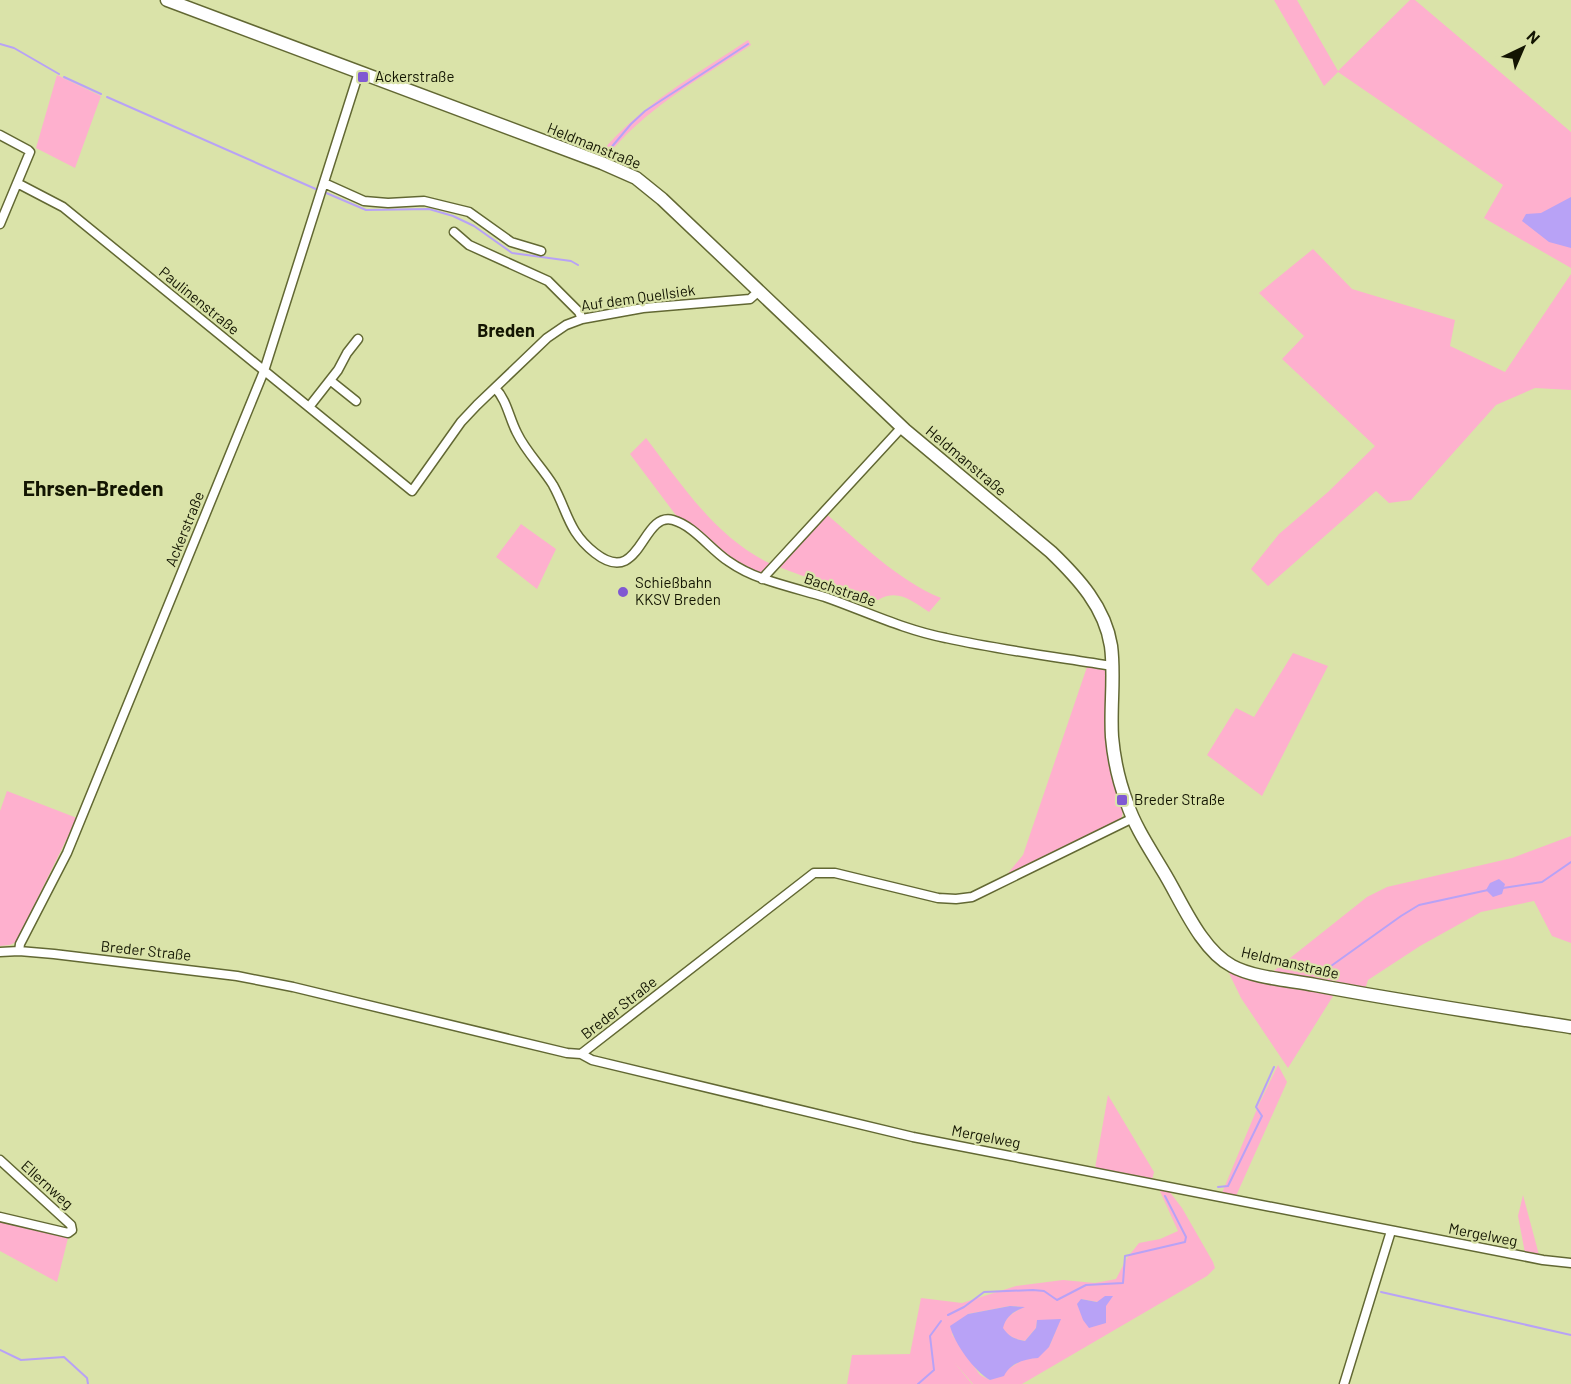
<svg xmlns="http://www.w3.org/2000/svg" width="1571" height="1384" font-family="Barlow,sans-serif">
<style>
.green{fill:#feb0ce;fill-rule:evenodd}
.water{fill:#b8a2f6}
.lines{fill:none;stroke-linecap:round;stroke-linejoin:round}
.stream{stroke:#b8a2f6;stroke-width:2}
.street-casing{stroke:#626833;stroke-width:11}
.secondary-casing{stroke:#626833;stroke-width:15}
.street{stroke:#fff;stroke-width:8}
.secondary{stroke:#fff;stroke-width:12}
.poi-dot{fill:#8059d2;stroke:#dae3a9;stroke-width:2}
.labels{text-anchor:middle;stroke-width:4.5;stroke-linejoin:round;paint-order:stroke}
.poi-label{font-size:15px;fill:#131502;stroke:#dae3a9;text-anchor:start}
.street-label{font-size:15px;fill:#131502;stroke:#dae3a9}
.quarter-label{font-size:18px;font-weight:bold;fill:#131502;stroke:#dae3a9}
.district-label{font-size:21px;font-weight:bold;fill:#131502;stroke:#dae3a9}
</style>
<rect width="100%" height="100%" fill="#dae3a9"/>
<path class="green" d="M1274,0H1297L1338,71L1410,0H1415L1571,132V268L1484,218L1503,185L1338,72L1324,86Z
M748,40L751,45C700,79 643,109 605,159L600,154C640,105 696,75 748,40Z
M57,75L101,96L75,168L36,148Z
M1313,249L1352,289L1455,320L1450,346L1505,372L1571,274V390L1535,388L1496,405L1411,500L1389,503L1376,491L1268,586L1251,569L1279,534L1328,492L1375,446L1282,359L1304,336L1259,293Z
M646,438C682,485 716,538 771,564L760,575L732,561L678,518L630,454Z
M825,513C861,543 897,580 941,598L929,612C912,601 898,588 878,600L838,589L776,566Z
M521,524L556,549L537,589L496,557Z
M1293,653L1328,666L1262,796L1207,755L1236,708L1254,717Z
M1088,664L1104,667L1108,672L1124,808L1121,820L1005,877L1023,855Z
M7,791L77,818L16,942L10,945L0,946V811Z
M1571,836V943L1552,936L1534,901L1481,912L1420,946L1368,980L1365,989L1270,974L1367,897L1387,887L1512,858Z
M1226,967L1335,993L1288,1068L1241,998Z
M1278,1065L1287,1082L1236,1196L1222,1193L1259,1104Z
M1108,1095L1154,1172L1152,1180L1095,1168Z
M1159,1189L1169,1191L1182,1208L1213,1262L1215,1268L1207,1276L1022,1384H973L954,1362L972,1384H847L852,1355L910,1354L921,1298L962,1303L1016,1286L1063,1280L1095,1283L1116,1279L1127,1258L1139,1243L1160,1239L1178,1231ZM1081,1299L1098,1302L1106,1306V1323ZM1010,1306L1023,1307C1013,1313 1006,1316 1002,1328C1009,1337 1015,1339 1025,1341L1036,1328L1037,1321L1060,1320L1049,1347L1024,1359L990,1380L980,1375L952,1334L968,1314Z
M1523,1195L1539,1255L1525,1253L1518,1216Z
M0,1218L69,1234L57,1282L0,1251Z"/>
<path class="water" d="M1571,197V248L1549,242L1522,221L1526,214L1541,213Z
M1499,879L1505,884L1502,894L1493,897L1486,890L1490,883Z
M1105,1296H1113L1106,1306V1323L1089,1328L1083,1320L1077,1304L1081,1299L1097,1302Z
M1010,1306L1025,1307C1014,1311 1006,1316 1003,1328C1009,1337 1015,1339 1025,1341L1036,1328L1037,1320L1061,1319L1049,1347L1038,1358C1025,1359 1010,1363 1004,1376L990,1380C975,1372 954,1343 950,1326L968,1314Z"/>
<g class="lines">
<path class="stream" d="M0,44L14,48L59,74
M64,77L101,94
M107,97L318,190
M604,156L631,124L645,111L748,44
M324,192L366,210L429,209L453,216L474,226L512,253L571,261L578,265
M679,207L903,420
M1503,888L1542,882L1571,862
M1324,971L1401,916L1419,905L1488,890
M1218,1187L1228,1186L1262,1116L1256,1107L1274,1067
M1381,1292L1571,1335
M948,1315L964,1307L984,1292L1033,1290L1044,1291L1057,1300L1086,1285L1123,1283L1125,1256L1185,1242L1186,1237L1165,1196
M0,1350L21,1360L64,1357L87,1378L88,1384
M918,1384L934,1370L930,1336L941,1321"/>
<g class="street-casing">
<path id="street" d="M0,135L28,150L30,152L0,224
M17,183L63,207L412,491L461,422L477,405L547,338L566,325L582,319L643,308L750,299L759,291
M324,183L364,201L388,203L424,201L469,212L511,242L541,251
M454,232L469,245L548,281L579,312L582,319
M331,381L356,401
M495,388C507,400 509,418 517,433C526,452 542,467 553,485C568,512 568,532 595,553C641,589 641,511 673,520C694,526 710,549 728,561C738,568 752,575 764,579C784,586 805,591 825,597C865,611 904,630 946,638C1000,650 1056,657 1112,666
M309,407L338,370L347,353L358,339
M762,579L902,427
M19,951L20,944L67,853L264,371L359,72
M0,952L19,951L54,954L237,976L293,987L567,1053L581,1054L814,873H835L938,898L956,899L972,897L1133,818
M581,1054L592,1060L913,1137L1543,1260L1571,1263
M0,1160L71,1225L72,1230L68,1233L0,1217
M1344,1384L1391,1231"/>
</g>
<g class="secondary-casing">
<path id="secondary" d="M167,0L602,163L636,178L662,199L905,430L1051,552C1078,578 1105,607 1111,646C1115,676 1110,707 1112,737C1114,760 1119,782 1127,803C1135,827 1150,849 1163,871C1181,900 1200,949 1232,966C1254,978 1290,980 1315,985C1400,1001 1486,1014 1571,1027"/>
</g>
<use href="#street" class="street"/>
<use href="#secondary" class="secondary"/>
</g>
<g class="poi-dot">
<rect x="357" y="71" width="12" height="12" rx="3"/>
<circle cx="623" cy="592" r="6"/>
<rect x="1116" y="794" width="12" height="12" rx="3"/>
</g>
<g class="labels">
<g class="poi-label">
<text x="375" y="82">Ackerstraße</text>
<text x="635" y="588">Schießbahn<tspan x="635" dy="17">KKSV Breden</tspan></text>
<text x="1134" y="805">Breder Straße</text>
</g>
<g class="street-label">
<text transform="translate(594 146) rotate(22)" y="5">Heldmanstraße</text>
<text transform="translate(638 298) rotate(-8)" y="5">Auf dem Quellsiek</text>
<text transform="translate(199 301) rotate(39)" y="5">Paulinenstraße</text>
<text transform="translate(966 461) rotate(40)" y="5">Heldmanstraße</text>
<text transform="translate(185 529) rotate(-68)" y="5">Ackerstraße</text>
<text transform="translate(840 590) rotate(19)" y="5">Bachstraße</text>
<text transform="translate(146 951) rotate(6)" y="5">Breder Straße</text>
<text transform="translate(1290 963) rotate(13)" y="5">Heldmanstraße</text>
<text transform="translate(619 1008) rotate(-38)" y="5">Breder Straße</text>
<text transform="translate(986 1137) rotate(11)" y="5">Mergelweg</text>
<text transform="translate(47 1185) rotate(42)" y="5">Ellernweg</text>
<text transform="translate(1483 1235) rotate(11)" y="5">Mergelweg</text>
</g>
<g class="quarter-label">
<text x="506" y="337">Breden</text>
</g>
<g class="district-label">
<text x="93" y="496">Ehrsen-Breden</text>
</g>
</g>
<g transform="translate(1523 48) rotate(44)" stroke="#dae3a9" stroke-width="4.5" paint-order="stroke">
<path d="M0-4.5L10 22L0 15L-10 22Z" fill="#131502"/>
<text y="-9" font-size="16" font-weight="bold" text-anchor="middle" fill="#131502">N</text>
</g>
</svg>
